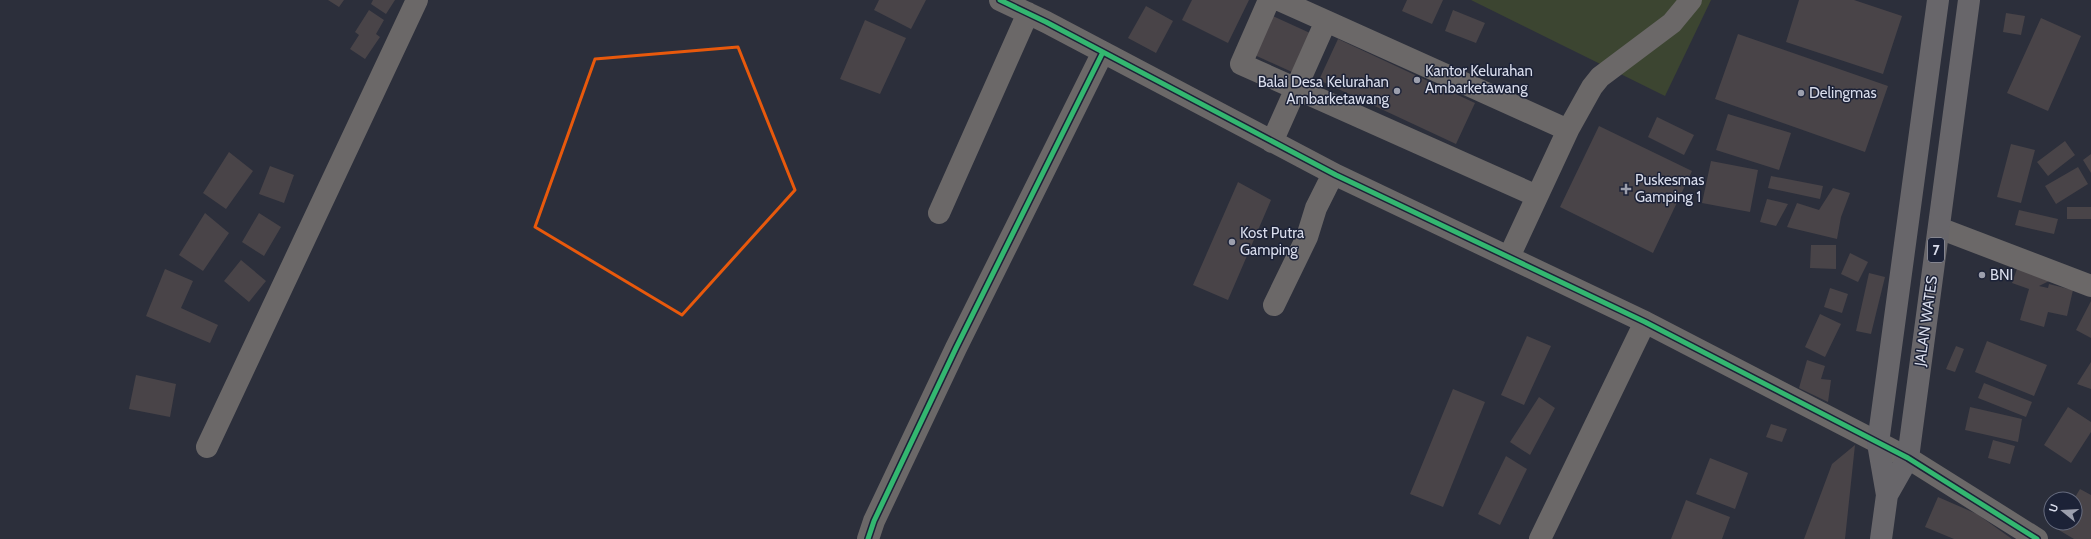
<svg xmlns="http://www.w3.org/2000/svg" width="2091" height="539" font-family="Cabin,sans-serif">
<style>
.green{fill:#3c4531}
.building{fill:#494448}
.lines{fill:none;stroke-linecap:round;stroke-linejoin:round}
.minor{stroke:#6b6868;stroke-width:22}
.highway{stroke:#68666a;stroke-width:22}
.cycleway-casing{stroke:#1c2237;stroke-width:8}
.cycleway{stroke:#33b770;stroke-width:5}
.marked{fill:none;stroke:#e8590c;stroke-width:3;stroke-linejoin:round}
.poi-dot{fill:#9c9fad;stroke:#1c2237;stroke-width:1.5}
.labels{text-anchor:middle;stroke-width:3;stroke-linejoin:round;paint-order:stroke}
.shield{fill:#1c2237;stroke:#a0a4b5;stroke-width:1}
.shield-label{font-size:14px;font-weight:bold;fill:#d8dceb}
.poi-label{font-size:15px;fill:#d8dceb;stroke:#1c2237;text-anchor:start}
.street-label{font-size:15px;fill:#d8dceb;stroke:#1c2237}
</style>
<rect width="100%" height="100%" fill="#2c2f3b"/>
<path class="green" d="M1471,0H1711L1665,96Z"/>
<path class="building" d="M328,0H344L339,7Z
M373,0H395L386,14L371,4Z
M879,0H926L911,29L874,10Z
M1192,0H1249L1228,43L1182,20Z
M1407,0H1443L1432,24L1402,11Z
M1799,0H1854L1902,16L1883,74L1786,42Z
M1146,6L1173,21L1156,53L1128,38Z
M369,10L384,20L376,34L380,37L365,59L350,49L359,35L355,32Z
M1453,10L1485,23L1476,43L1445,31Z
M1266,13L1310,33L1292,72L1248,52Z
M2006,13L2025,16L2021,35L2003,32Z
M2041,18L2081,36L2048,111L2007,93Z
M865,20L906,38L880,94L840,79Z
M1738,34L1888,86L1865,152L1715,99Z
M1338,39L1475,103L1456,144L1319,80Z
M1728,114L1791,133L1779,170L1716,150Z
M1657,117L1694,135L1684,155L1648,137Z
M1599,126L1692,171L1653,253L1560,207Z
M2065,141L2075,155L2048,176L2037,162Z
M2011,144L2035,150L2021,203L1997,197Z
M229,152L253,171L226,209L203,193Z
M2091,154V173L2083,160Z
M1711,161L1758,170L1750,212L1702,203Z
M270,166L294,175L284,203L259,194Z
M2078,167L2088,184L2056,204L2045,186Z
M1771,176L1823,186L1820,199L1768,188Z
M1238,182L1271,200L1228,300L1193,285Z
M1833,188L1850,193L1841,217L1837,239L1787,227L1797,203L1819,210Z
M1767,199L1788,204L1776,226L1760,222Z
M2067,207H2091V219H2067Z
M2019,210L2058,219L2054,234L2015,225Z
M205,213L229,233L203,271L179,255Z
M259,213L281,227L264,256L242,242Z
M1811,245H1836V269L1810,268Z
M1850,253L1868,262L1858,282L1841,274Z
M241,260L266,281L249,302L224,281Z
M2018,266L2049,281L2039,286L2048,288L2049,284L2073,290L2067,316L2048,312L2044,327L2020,320L2029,289L2012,283Z
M165,269L193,281L181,308L218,325L210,343L146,316Z
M1869,273L1885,277L1871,334L1856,331Z
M1830,288L1848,294L1842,313L1824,307Z
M2091,301V338L2076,330Z
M1820,314L1841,324L1825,357L1805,347Z
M1527,336L1551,346L1524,405L1501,395Z
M1987,341L2047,365L2034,396L1975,372Z
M1956,346L1964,349L1955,372L1946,369Z
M1807,360L1825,366L1821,379L1831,380L1828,402L1799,388Z
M2091,362V389L2077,384Z
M136,375L176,384L170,417L129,409Z
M1984,383L2032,402L2026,417L1978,398Z
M1453,389L1485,402L1443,507L1410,494Z
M1539,397L1555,408L1530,455L1510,442Z
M1970,407L2022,419L2018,442L1965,430Z
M2068,407L2091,422V432L2071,463L2044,445Z
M1771,424L1787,429L1782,442L1766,437Z
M1993,440L2015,446L2010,464L1988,458Z
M1855,445L1845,539H1804L1832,464Z
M1506,456L1527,469L1500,525L1478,514Z
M1710,458L1748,473L1735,509L1696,494Z
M2080,489L2091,495V539H2074L2057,529L2060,523H2075L2074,499Z
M1938,497L1977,514L2012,539H1954L1925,527Z
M1686,500L1730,517L1722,539H1671Z"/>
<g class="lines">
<path class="minor" d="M1000,0L1046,22L1336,175L1645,322L1908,458L2037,539
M1269,0L1241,64L1537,196
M1279,0L1326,21
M1568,130L1592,87L1600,77L1672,23L1691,0
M1272,142L1326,21L1568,130L1509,257
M939,213L1028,13
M1939,228L2091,286
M1274,305L1307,237L1316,208L1333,174
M207,447L417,0
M868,539L874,521L956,348L1103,52
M1540,539L1645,322"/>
<path class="highway" d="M1887,495L1908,458L1969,0
M1881,539L1887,495L1878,443L1938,0"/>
<g class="cycleway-casing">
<path id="cycleway" d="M1000,0L1046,22L1336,175L1645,322L1908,458L2037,539
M868,539L874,521L956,348L1103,52"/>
</g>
<use href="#cycleway" class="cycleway"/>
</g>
<path class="marked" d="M738,47L795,190L682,315L535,227L595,59Z"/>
<g class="poi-dot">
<circle cx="1417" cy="80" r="4"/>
<circle cx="1397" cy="91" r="4"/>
<circle cx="1801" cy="93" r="4"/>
<path d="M1624 183h4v4h4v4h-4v4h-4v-4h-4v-4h4z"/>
<circle cx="1232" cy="242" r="4"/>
<circle cx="1982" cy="275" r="4"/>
</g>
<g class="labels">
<rect class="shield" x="1928" y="238" width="16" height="24" rx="3"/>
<g class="shield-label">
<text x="1936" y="255">7</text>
</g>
<g class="poi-label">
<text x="1425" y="76">Kantor Kelurahan<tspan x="1425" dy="17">Ambarketawang</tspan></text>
<text x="1389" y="87" text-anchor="end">Balai Desa Kelurahan<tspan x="1389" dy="17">Ambarketawang</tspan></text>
<text x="1809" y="98">Delingmas</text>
<text x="1635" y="185">Puskesmas<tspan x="1635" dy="17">Gamping 1</tspan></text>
<text x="1240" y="238">Kost Putra<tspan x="1240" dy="17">Gamping</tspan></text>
<text x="1990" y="280">BNI</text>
</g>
<g class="street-label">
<text transform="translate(1926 321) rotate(-82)" y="5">JALAN WATES</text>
</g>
</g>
<g transform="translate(2063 511) rotate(288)"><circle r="19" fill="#1c2237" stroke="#676c7f"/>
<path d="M0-3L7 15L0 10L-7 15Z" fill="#9c9fad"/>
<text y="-6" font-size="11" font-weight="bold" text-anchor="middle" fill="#d8dceb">U</text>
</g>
</svg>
